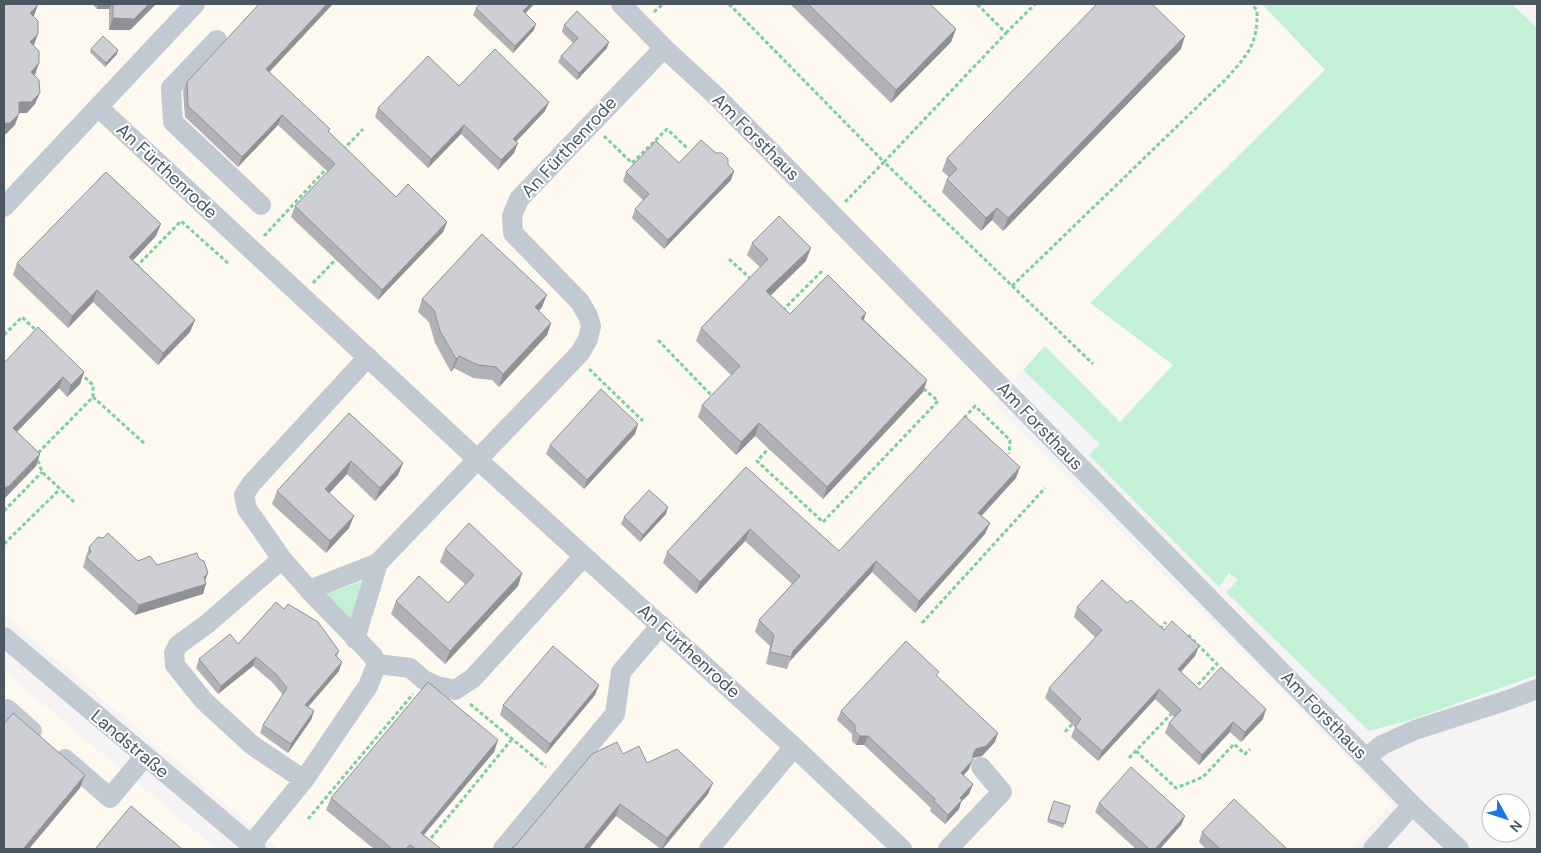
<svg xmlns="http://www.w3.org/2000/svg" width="1541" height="853" font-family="'DM Sans',sans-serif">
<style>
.commercial{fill:#fdf9ef}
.green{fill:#c3f1d5}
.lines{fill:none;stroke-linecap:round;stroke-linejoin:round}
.path{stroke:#7ad0a6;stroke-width:3;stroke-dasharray:4 2.5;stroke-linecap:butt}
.minor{stroke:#c1cad2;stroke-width:20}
.wall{fill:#b0b2b7}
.shaded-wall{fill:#909195}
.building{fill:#cdcfd5;stroke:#909195}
.labels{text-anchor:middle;stroke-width:4;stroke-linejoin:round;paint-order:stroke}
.street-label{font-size:18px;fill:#4a5661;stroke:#fff}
</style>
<rect width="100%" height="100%" fill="#f5f3f3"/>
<path class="commercial" d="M4,4H1262L1325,70L1090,303L1173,365L1120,422L1044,346L993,404L1392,803L1351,849H278L4,615Z
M4,671L216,849H4Z"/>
<path class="green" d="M1262,4H1512L1537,28V675L1410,720L1369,731L1226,592L1238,580L1229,573L1219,587L1089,455L1100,444L1023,370L1045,346L1120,422L1173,365L1090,303L1325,70Z
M362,581L351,619L326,594Z"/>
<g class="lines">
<path class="path" d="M729,4L884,162L1006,33L977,4
M654,12L663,4
M1006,33L1035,4
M604,136L632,163L667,129L687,148
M343,150L363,129
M845,202L884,162L1093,364
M264,236L327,168
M729,259L752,280
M136,267L181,221L229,264
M313,283L337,258
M1012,286L1227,78C1248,54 1258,44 1257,10L1251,4
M782,308L784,309L824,269
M4,335L22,317L38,332
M658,340L711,395
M589,369L643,421
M80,373L93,385V397
M964,418L975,406L1010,440L1009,454
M771,446L757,461L823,522L938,401L924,389
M74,502L42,472L36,455L93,397L145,444
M4,511L42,472
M4,544L60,489
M922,623L1045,488
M1160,629L1166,622
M1188,635L1217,664L1194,689
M470,704L546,767
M1065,732L1074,722
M1136,751L1176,788L1203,777L1234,744L1245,754L1250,749
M1129,758L1173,712
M308,819L413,694
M427,843L512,739"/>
<path class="minor" d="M621,4L664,48L715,95L1412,805L1459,849
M217,40L171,88L173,122L261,205
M98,107L477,459L794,747L902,849
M4,207L195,4
M368,357L252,483L244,495L247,509L282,559L309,590L373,656L377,664L410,668L424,680L437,686L455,690L473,678L584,556
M282,559L207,624L178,645L174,653L175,665L204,701L252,745L304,780
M309,590L378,563
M4,637L256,849
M355,639L378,563L580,353L588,339L591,326L588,316L580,302L513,233L512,216L519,199L664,48
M4,712L7,709L32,731
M1366,758L1382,745L1415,730L1508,700L1537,689
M65,759L110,798L145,756
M251,845L304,780L368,686L377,664
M503,849L615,714L621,672L661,625
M709,849L794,747
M948,849L1002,792L981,767
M1373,849L1412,805"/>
</g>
<path class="wall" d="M92,4H156L130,30H109V9H97Z
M534,4L525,13L534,30L513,53L473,15L476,8Z
M790,4H930L956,29L951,42L891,103Z
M564,25L607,48L577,80L558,62L561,56L573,43L562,32Z
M91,49L117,54L105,67L90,52Z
M1181,49L1003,231L992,220L981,231L942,192L947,179L949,177L942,171L947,158Z
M269,72L329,132L396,197L447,222L443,232L378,300L291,217L295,206L328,172L278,125L238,167L185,117L183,92L187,82Z
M459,86L545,111L516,142L514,153L498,170L461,134L428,168L375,117L378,108Z
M679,163L734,171L731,180L664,249L632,218L635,209L643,200L623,181L626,172Z
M156,236L133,260L195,320L190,332L158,365L93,302L68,328L13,275L17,263Z
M752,243L806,261L770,295L790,314L864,320L927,380L923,392L823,499L755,436L736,455L698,417L702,405L731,375L696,341L701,328L760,267L747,255Z
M422,299L542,307L539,311L551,323L547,335L499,387L492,380L473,378L454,368L451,372L435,343L429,322L418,312Z
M4,363L84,372L80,384L67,397L59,388L17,432L40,454L36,466L4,499Z
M349,413L403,463L398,475L375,501L347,474L329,493L349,528L326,553L272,504L277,491Z
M638,424L635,434L584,489L546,454L550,445Z
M746,467L839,551L1016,478L981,516L990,523L985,534L915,613L872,572L790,661L787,669L766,664L770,646L755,632L759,620L792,584L745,541L696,594L663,563L667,552Z
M666,514L640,542L621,524L624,517Z
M89,547L157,565L199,559L208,573L205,580L203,594L135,615L83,567Z
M445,549L522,573L518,586L445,664L391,614L396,601L448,603L465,584L440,562Z
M1127,603L1164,630L1195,656L1181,672L1200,690L1263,719L1241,742L1230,732L1199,765L1165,733L1169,723L1174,717L1155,699L1098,761L1071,737L1075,727L1045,698L1049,688L1096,638L1074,617L1077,607Z
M284,609L339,651L337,657L339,671L308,707L314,711L311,720L288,753L260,733L263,725L283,695L273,683L253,666L218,694L196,668L199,659L238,644Z
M937,676L995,742L982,756L973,758L969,769L963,776L973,784L969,794L961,802L959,809L945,824L930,811L931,808L864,745H856L852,741V734L837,720L841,711Z
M599,685L595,695L546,754L500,715L503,705Z
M498,740L494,752L424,835L441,849H374L326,810L331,798Z
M623,754L647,763L708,794L663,849H661L616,816L516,845Z
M1054,801L1070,806L1063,828L1047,822Z
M1099,803L1185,816L1181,825L1160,849H1136L1095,812Z
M1202,832L1287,849H1206L1199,842Z"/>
<path class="shaded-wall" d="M99,4H111L109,9H97Z
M149,4H156L130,30H109L113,18Z
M327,4H333L262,80L266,69Z
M530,4H534L521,18L523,11Z
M38,5L34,16L26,25L30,13Z
M536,24L534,30L513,53L515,46Z
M956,29L951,42L891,103L896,90Z
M38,34L34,45L26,54L30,42Z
M1185,36L1181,49L1003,231L1008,218Z
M609,42L607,48L577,80L579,73Z
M118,50L117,54L105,67L106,63Z
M39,63L35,75L27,83L31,72Z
M40,93L35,104L27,113H15L19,102Z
M549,102L545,111L510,148L513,139Z
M19,114L15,125L6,134H4V123Z
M282,115L278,125L238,167L242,157Z
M464,125L461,134L428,168L431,159Z
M518,143L514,153L498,170L501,160Z
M734,171L731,180L664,249L668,240Z
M997,208L992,220L981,231L986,218Z
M447,222L443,232L378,300L382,290Z
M161,224L156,236L125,269L129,257Z
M811,248L806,261L762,304L766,291Z
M97,290L93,302L68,328L72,316Z
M547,295L542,307L530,320L535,307Z
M866,313L862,325L861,318Z
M195,320L190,332L158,365L163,353Z
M551,323L547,335L499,387L503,374Z
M459,356L454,368L451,372L456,359Z
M84,372L80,384L67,397L71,385Z
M63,377L59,388L9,440L13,428Z
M927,380L923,392L823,499L827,487Z
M759,423L755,436L736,455L741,442Z
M638,424L635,434L584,489L587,480Z
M40,454L36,466L4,499V487Z
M351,461L347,474L321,502L325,489Z
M403,463L398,475L375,501L380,488Z
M1020,467L1016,478L974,524L978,513Z
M668,507L666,514L640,542L643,535Z
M354,516L349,528L326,553L330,541Z
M990,523L985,534L915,613L919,601Z
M750,529L745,541L696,594L700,582Z
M876,561L872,572L790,661L793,651Z
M208,573L204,583L206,584L203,594L135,615L139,605L204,577Z
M522,573L518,586L445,664L450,651Z
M1199,646L1195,656L1174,679L1178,669Z
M256,657L253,666L218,694L221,686Z
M342,662L339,671L302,714L305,705Z
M599,685L595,695L546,754L550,744Z
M1159,689L1155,699L1098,761L1102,751Z
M1266,709L1263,719L1241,742L1245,732Z
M314,711L311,720L288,753L291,744Z
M1233,722L1230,732L1199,765L1202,755Z
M998,733L995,742L982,756L973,758L969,769L957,783L961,773L976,749Z
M860,736H868L864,745H856Z
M498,740L494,752L416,844L421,833Z
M85,775L80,788L29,849H23Z
M713,783L708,794L662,849L667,838Z
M973,784L969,794L961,802L959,809L945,824L948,815L960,798Z
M620,804L616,816L589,849H583Z
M1185,816L1181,825L1160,849H1155Z"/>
<path class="building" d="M4,4H38V5L30,13L38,21V34L30,42L39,51V63L31,72L39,80L40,93L31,102H19V114L10,123H4Z
M113,4H149L134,19L113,18Z
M259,4H327L266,69L330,129L328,131L396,197L408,184L447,222L382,290L295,206L335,164L282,115L242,157L188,106L187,82Z
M480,4H530L523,11L536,24L515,46L476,8Z
M808,4H930L956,29L896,90Z
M1097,4H1152L1185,36L1008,218L997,208L986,218L947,179L957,169L947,158Z
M577,11L609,42L579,73L561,56L578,38L564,25Z
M103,36L118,50L106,63L91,49Z
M495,49L549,102L513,139L518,143L501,160L464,125L431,159L378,108L428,56L459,86Z
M701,140L716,153H722L728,159V165L734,171L668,240L635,209L649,194L626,172L656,141L679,163Z
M106,172L161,224L129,257L195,320L163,353L97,290L72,316L17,263Z
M779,216L811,248L766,291L790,314L828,275L866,313L861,318L927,380L827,487L759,423L741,442L702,405L740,366L701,328L768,259L752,243Z
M482,234L547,295L535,307L551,323L503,374L496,367L478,365L459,356L456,359L440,331L434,310L422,299Z
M38,327L84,372L71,385L63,377L13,428L40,454L8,487H4V363Z
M601,389L638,424L587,480L550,445Z
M349,413L403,463L380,488L351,461L325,489L354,516L330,541L277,491Z
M965,416L1020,467L978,513L990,523L919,601L876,561L793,651L791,657L770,652L774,635L759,620L800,576L750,529L700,582L667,552L746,467L839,551Z
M649,490L668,507L643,535L624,517Z
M469,523L522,573L450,651L396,601L419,576L448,603L474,575L445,549Z
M108,533L138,561L150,556L157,565L197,553L199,559L204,561L208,573L204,577L206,584L139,605L86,557L91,552L89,547L98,537L103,538Z
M1102,580L1127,603L1131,600L1164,630L1172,621L1199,646L1178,669L1200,690L1221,667L1266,709L1245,732L1233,722L1202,755L1169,723L1181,710L1159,689L1102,751L1075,727L1081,719L1049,688L1102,630L1077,607Z
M276,602L284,609L288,604L318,622L339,651L335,655L342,662L305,705L314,711L291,744L263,725L287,688L276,674L256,657L221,686L199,659L230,634L238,644Z
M906,641L939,672L936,675L998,733L986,746L976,749L973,754V760L961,773L973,784L960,798L962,800L948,815L934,801L935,799L868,736H860L855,731V725L841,711Z
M553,646L599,685L550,744L503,705Z
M428,682L498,740L421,833L441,849H416L410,845L406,849H392L331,798Z
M13,713L85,775L23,849H4V724Z
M617,742L623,754L639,746L647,763L677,749L713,783L667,838L620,804L583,849H510L516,845L592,754Z
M1131,767L1185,816L1155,849H1149L1099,803Z
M1234,799L1287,849H1220L1202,832Z
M1054,801L1070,806L1065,824L1048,819Z
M131,806L182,849H95Z"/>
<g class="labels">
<g class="street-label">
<text transform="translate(756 137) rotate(45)" y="6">Am Forsthaus</text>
<text transform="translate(569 147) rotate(-47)" y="6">An Fürthenrode</text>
<text transform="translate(167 171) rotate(43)" y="6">An Fürthenrode</text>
<text transform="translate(1040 426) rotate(46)" y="6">Am Forsthaus</text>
<text transform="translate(689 651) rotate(42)" y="6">An Fürthenrode</text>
<text transform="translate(1324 715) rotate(46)" y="6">Am Forsthaus</text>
<text transform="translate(130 744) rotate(40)" y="6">Landstraße</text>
</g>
</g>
<rect width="1541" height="853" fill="none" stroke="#4a5661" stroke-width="10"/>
<g transform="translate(1506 818) rotate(130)"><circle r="24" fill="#ffffff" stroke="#b7bbc0"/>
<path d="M0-4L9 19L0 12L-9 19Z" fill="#1a73e8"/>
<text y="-8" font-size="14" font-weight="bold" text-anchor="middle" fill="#4a5661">N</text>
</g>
</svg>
